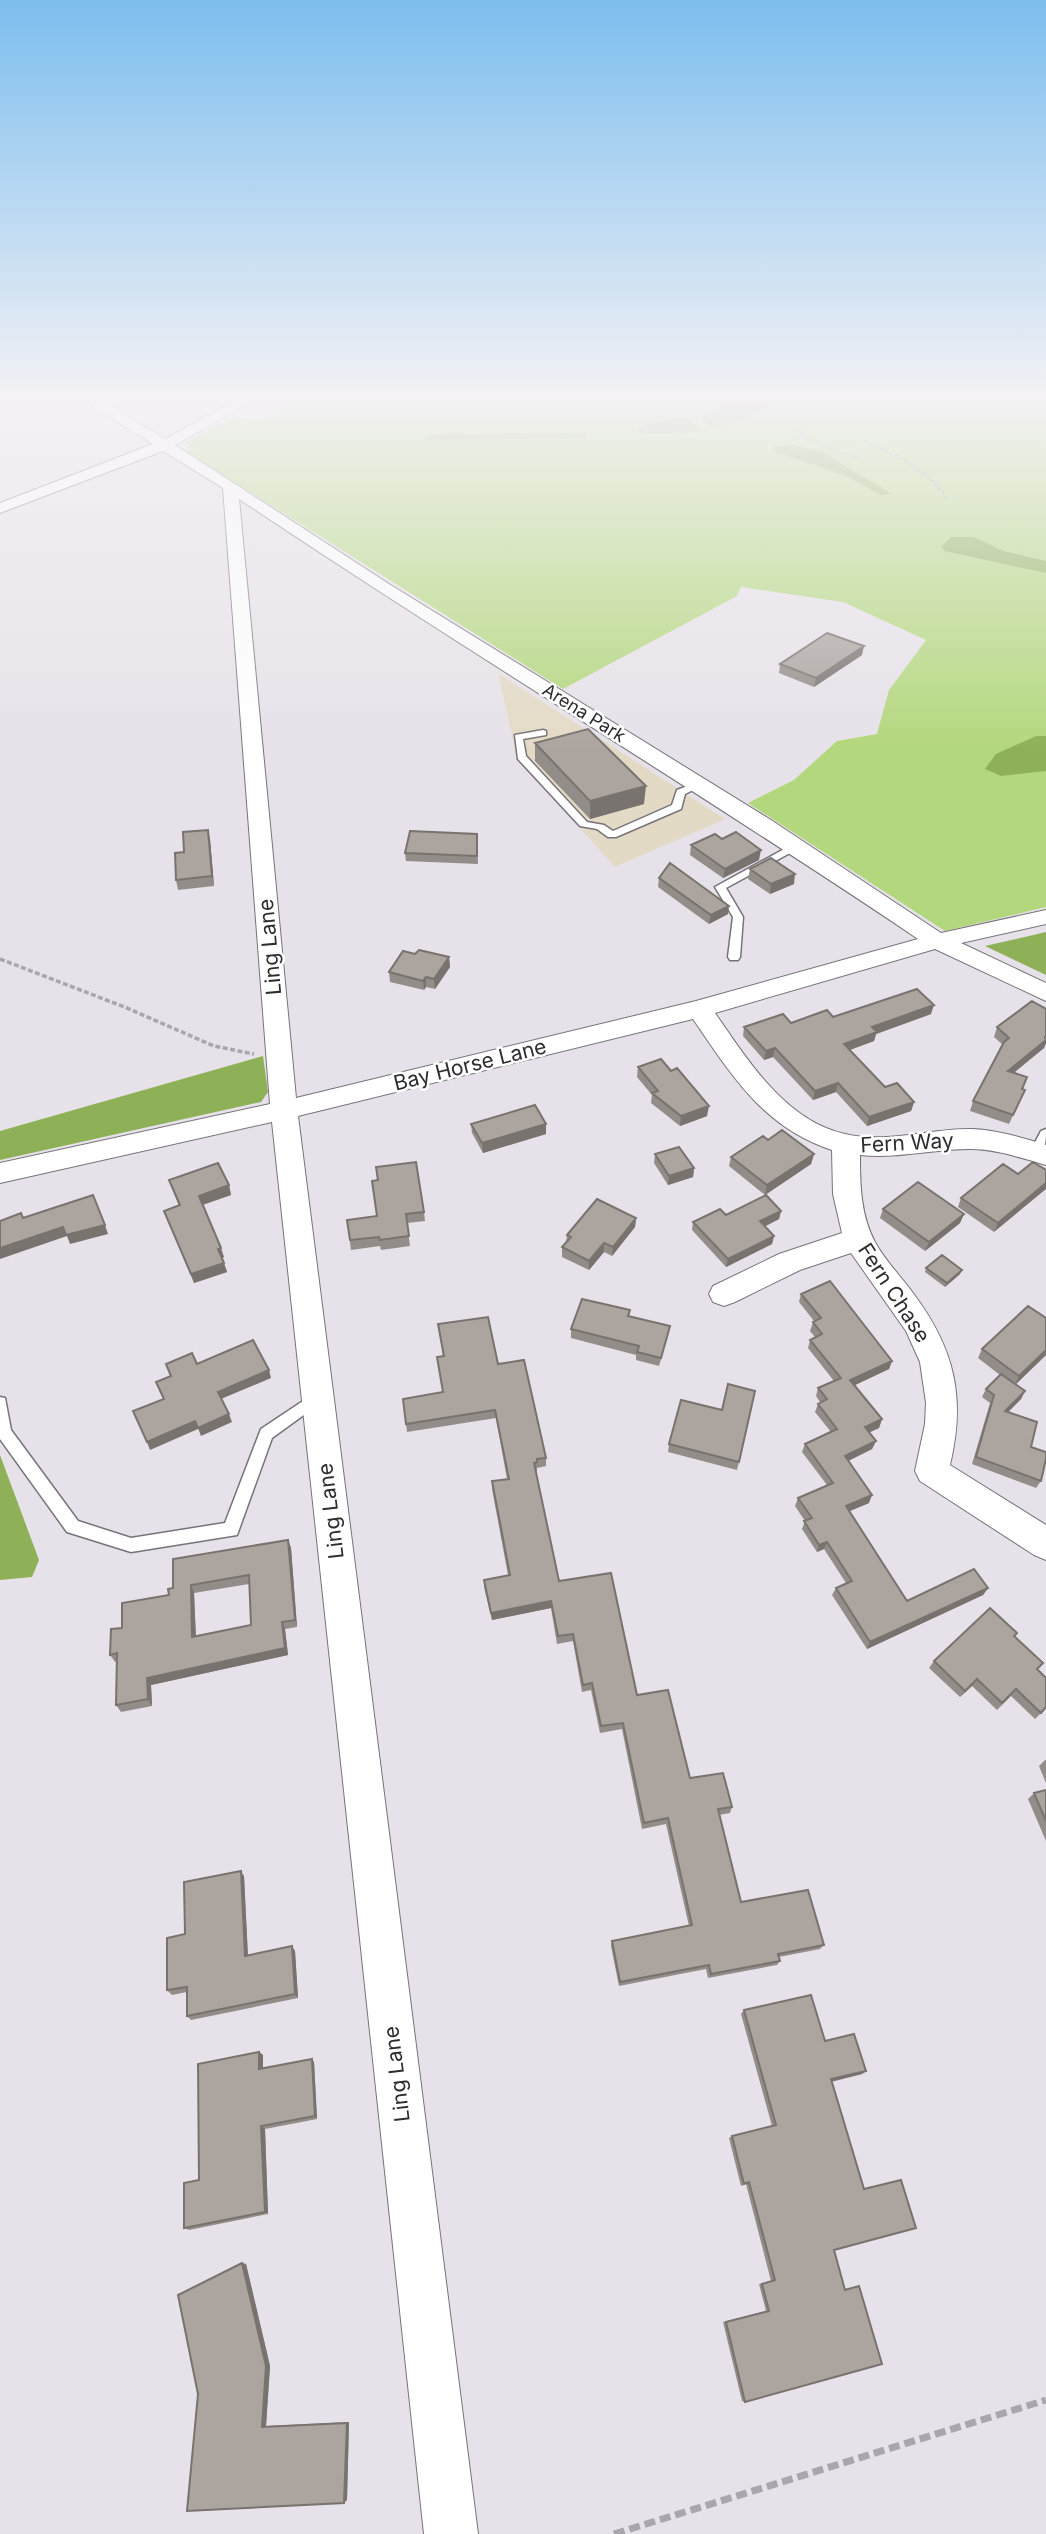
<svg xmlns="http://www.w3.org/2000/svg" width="1046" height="2534" font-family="Inter,sans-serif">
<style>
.commercial{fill:#e3dac5}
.green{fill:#b3d77c}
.forest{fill:#8eb157}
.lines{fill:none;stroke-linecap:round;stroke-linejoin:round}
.service-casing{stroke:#77737a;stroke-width:3}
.minor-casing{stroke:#77737a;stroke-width:2}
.path-far2{stroke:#aaa6ac;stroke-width:2.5;stroke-dasharray:3.5 2;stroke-linecap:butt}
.path-far1{stroke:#aaa6ac;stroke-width:3.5;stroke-dasharray:5 2.5;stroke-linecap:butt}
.path{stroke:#aaa6ac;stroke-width:7;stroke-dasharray:11 5;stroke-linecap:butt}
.service{fill:#fff;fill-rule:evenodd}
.minor{fill:#fff;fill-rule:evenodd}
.wall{fill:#938d89;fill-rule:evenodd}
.shaded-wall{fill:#78736f}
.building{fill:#aba49f;stroke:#78736f;stroke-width:2;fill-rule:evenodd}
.labels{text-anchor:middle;stroke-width:5;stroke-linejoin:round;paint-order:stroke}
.far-street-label{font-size:18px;fill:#2e2c2f;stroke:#fff}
.street-label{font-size:21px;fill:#2e2c2f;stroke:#fff}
</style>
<rect width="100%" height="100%" fill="#e7e2e9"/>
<path class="commercial" d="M498,673L725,819L615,867L517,758Z"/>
<path class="green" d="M288,395H1046V907L945,931L748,803L794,780L837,741L877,734L889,690L926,640L843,602L741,587L737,596L563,689L188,453L187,442L234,416L259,421L297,399Z"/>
<path class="forest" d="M728,395H793L745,418L711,428L700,418L718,409Z
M687,417L702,432L657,434L640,432L638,428L649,423Z
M585,432L586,438L423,440L429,434Z
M794,445L822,452L892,494L881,495L846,476L773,451L775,446Z
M951,537H974L1003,551L1046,561V573L945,551L941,547Z
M1036,736H1046V771L1001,776L985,769L996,754Z
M1046,932V975L985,946Z
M263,1056L268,1092L261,1102L0,1160V1131Z
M0,1455L39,1560L32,1577L0,1580Z"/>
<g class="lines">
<g class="service-casing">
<path id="service" d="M543,730L546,731V735L523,739L526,756L587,822L604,825L613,831L672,805L677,790L698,782L703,785L685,794L681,809L616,837H608L597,829L580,826L518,759L515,735Z
M795,843L799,844V848L726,888L743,917L740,957L738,960H730L728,957L733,917L715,887Z
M1046,1129C1046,1139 1046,1153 1036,1157L1031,1155L1030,1152L1041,1131Z
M318,1391L323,1393L326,1397L323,1401L272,1438L237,1535L131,1552L67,1532L0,1439V1397L5,1398L11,1430L78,1521L131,1538L225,1523L261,1429Z"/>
</g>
<g class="minor-casing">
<path id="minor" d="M85,395H99L103,401L165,439L246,395H264L175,445L389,584L771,820L941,933L1046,910V924L961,943L1046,983V1001L935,949L715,1013C747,1059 785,1121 845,1134C887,1144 930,1128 973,1129C998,1130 1022,1138 1046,1145V1165C1021,1158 996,1149 970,1149C933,1149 897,1159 860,1155V1158C860,1186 861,1216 875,1242C885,1261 901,1276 913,1293C955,1349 966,1398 950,1465L1046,1525V1560L1034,1555L920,1481L915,1471L925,1424L926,1403L920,1362L906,1331L851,1253L800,1270L735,1302L724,1306L713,1302L709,1294L713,1286L779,1254L842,1233L833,1194L832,1150C764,1128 732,1076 693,1019L298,1116L478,2534H424L272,1122L0,1183V1163L270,1104L223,488L163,451L0,513V503L153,444L93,407ZM239,499C463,649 694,788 918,939L696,1001L296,1098Z"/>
</g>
<path class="path-far2" d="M796,422L798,431L804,438L858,458
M859,440C893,452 925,468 947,498"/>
<path class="path-far1" d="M0,959L127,1008L214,1046L254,1054"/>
<path class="path" d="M614,2534L1046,2400"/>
<use href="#service" class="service"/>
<use href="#minor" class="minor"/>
</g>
<path class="wall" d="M862,655L814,687L779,673L780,664Z
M535,743L644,804L590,819L535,761Z
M477,834L478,864L406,861L405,853Z
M210,839L214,886L178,890L176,880L184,852Z
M691,845L759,860L723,878L690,855Z
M750,869L794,884L770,894L748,879Z
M659,878L728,914L709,924L658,887Z
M415,954L449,957L450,967L435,989L426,987L424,990L390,982L389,972Z
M1046,1009V1043L1044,1048L1014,1073L1022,1089L1025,1090L1009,1124L970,1111L973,1101L1003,1045L994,1037L997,1027Z
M931,1014L876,1034L874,1041L850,1050L885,1087L914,1102L911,1111L867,1126L836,1092L813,1100L773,1057L764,1060L743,1036L744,1027L791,1023L833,1017Z
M638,1067L707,1116L680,1126L651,1103L652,1095L637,1077Z
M471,1124L546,1134L483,1153L472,1133Z
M768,1140L814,1154L811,1164L765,1195L729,1166L731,1157Z
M655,1154L694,1168L693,1177L668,1185L654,1163Z
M1033,1162L994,1232L958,1207L961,1198L1018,1174Z
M169,1180L229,1185L231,1195L203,1205L224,1257L222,1258L227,1272L194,1283L164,1211L179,1206Z
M883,1209L964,1214L960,1223L925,1251L880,1218Z
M781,1211L779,1219L765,1226L774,1236L772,1244L726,1267L692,1230L693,1222L726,1215Z
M424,1212L425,1221L407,1223L410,1246L381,1250L380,1246L351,1250L347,1220L377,1216Z
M636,1218L635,1227L612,1256L604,1252L589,1270L562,1257V1247L566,1242L567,1235Z
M926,1268L960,1274L945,1287L925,1272Z
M801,1294L892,1361L889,1369L854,1385L882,1419L879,1428L869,1432L876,1441L872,1449L848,1461L869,1503L849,1511L907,1601L988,1588L983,1595L867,1649L832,1595L836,1588L846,1583L824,1549L817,1552L802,1529L805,1521L795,1506L798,1498L827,1485L802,1452L805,1444L831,1432L815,1412L818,1404L820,1402L816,1396L818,1388L834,1381L808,1348L810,1340L815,1337L810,1331L813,1322L814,1321L799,1302Z
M630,1310L629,1316L670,1326L668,1335L659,1366L636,1360V1355L571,1338V1329Z
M438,1324L498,1364L546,1458V1466L537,1468V1471H536L559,1581L637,1695L690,1778L732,1807L730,1813L719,1815L741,1902L824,1945L820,1949L779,1957L780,1961L777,1965L708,1978L706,1969L619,1986L611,1946L612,1941L689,1926L666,1824L642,1829L622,1729L600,1733L591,1690L582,1692L573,1641L557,1644L551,1608L492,1620L484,1587V1580L508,1575L492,1489V1481L507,1479L496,1418L407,1432L403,1399L443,1393L437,1357L443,1356Z
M982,1349L1046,1355L1016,1384L1025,1391L1021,1399L1008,1412L1031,1447L1041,1481L1036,1488L972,1464L990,1403L982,1397L986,1389L1000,1375L978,1358Z
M755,1391L737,1470L668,1452L669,1444L722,1410Z
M288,1540L291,1548L297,1627L285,1629L288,1655L151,1685L152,1706L121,1712L116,1705L117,1661L115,1662L110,1655L122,1628L169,1595L173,1588ZM249,1584L251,1625L196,1636L194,1593Z
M1017,1633L1014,1637L1037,1670L1046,1678V1708L1035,1719L1011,1696L997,1710L972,1686L960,1697L929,1668L934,1661Z
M1045,1760H1046V1783L1039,1766Z
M1046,1790V1841L1028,1799L1034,1793Z
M244,1876L248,1955L295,1951L298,1998L191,2020L187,2016V1992L172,1995L167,1990L185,1934Z
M744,2010L825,2041L866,2071L862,2074L832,2081L834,2250L845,2289L859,2286L745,2402L742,2401L723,2322L766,2311L759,2284L771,2281L746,2184L741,2186L729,2138L732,2136L772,2126L741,2014Z
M259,2052L263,2055V2068L314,2062L317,2119L265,2129L268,2214L189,2230L184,2228L199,2180Z
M242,2263L246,2264L270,2366L266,2426L349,2422L347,2500L198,2394Z"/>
<path class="shaded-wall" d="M864,646L862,655L814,687L816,678Z
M646,786L644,804L590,819V801Z
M208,830L210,839L214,886L212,876Z
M761,850L759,860L723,878L725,869Z
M795,874L794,884L770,894L771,884Z
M729,906L728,914L709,924L711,915Z
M449,957L450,967L435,989L434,979Z
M426,977V987L424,990L423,981Z
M934,1005L931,1014L876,1034L874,1041L841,1053L844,1044L872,1027Z
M1046,1036V1043L1044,1048L1004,1080L1008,1071Z
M775,1048L773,1057L764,1060L766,1051Z
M838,1083L836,1092L813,1100L815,1091Z
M914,1102L911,1111L867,1126L869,1117Z
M709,1106L707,1116L680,1126L681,1116Z
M546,1124V1134L483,1153L482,1143Z
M814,1154L811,1164L765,1195L767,1185Z
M694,1168L693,1177L668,1185L669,1176Z
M1046,1183V1189L994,1232L998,1223Z
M229,1185L231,1195L201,1205L199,1196Z
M781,1211L779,1219L758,1230L760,1221Z
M964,1214L960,1223L925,1251L929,1242Z
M636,1218L635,1227L612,1256L613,1247Z
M105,1225L108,1234L70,1244L67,1236L0,1259V1248L63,1227Z
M774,1236L772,1244L726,1267L728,1259Z
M604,1243V1252L589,1270V1261Z
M221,1248L224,1257L220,1258L218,1249Z
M224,1263L227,1272L194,1283L191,1274Z
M962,1270L960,1274L945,1287L947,1283Z
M1046,1350V1355L1015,1385L1019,1376Z
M892,1361L889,1369L847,1389L850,1380Z
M269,1370L271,1378L221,1399L218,1392Z
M1025,1391L1021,1399L1001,1419L1005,1411Z
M229,1414L232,1422L201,1436L198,1428Z
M882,1419L879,1428L862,1436L865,1427Z
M195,1421L198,1429L150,1450L147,1442Z
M876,1441L872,1449L842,1464L845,1456Z
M872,1495L869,1503L843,1514L846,1506Z
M288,1540L291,1548L297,1627L295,1620Z
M827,1542L824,1549L817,1552L819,1545Z
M191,1585L194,1593L196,1644L192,1637Z
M988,1588L983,1595L867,1649L870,1642Z
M551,1601V1608L492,1620L491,1613Z
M282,1622L285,1629L288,1655L151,1685L152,1706L148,1699L147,1678Z
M977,1679L972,1686L960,1697L965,1691Z
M241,1871L244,1876L248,1960L245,1956Z
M292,1946L295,1951L298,1998L295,1994Z
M259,2052L263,2055V2072L259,2069Z
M312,2059L314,2062L317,2119L315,2116Z
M866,2071L862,2074L827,2083L831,2079Z
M261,2126L265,2129L268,2214L265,2212Z
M242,2263L246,2264L270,2366L266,2426L262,2427Z
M349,2422L347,2500L344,2503L347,2423Z"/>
<path class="building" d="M827,633L864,646L816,678L780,664Z
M588,729L646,786L590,801L535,743Z
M208,830L212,876L176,880L175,853L184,852L183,832Z
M410,831L477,834V856L405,853Z
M736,832L761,850L725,869L691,845L715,834L722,839Z
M771,858L795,874L771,884L750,869Z
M670,863L729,906L711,915L659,878Z
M419,950L449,957L434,979L426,977L423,981L389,972L403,951L415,954Z
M917,989L934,1005L872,1027L877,1032L844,1044L885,1087L897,1083L914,1102L869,1117L838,1083L815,1091L775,1048L766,1051L744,1027L783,1014L791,1023L827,1010L833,1017Z
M1032,1001L1046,1009V1036L1045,1037L1046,1040L1008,1071L1027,1077L1022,1089L1025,1090L1013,1115L973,1101L1004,1042L1009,1038L997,1027Z
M661,1059L671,1071L677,1068L709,1106L681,1116L652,1093L658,1091L638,1067Z
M535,1105L546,1124L482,1143L471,1124Z
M782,1130L814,1154L767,1185L731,1157L763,1136L768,1140Z
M679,1147L694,1168L669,1176L655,1154Z
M416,1162L424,1212L406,1214L409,1236L380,1240L379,1237L350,1240L347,1220L377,1216L372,1181L378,1180L376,1167Z
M1033,1162L1046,1170V1183L998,1223L961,1198L1003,1164L1018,1174Z
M218,1163L229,1185L199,1196L221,1248L218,1249L224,1263L191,1274L164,1211L180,1205L169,1180Z
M918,1182L964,1214L929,1242L883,1209Z
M93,1195L105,1225L66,1235L63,1227L0,1248V1221L21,1213L23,1218Z
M766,1195L781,1211L760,1221L774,1236L728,1259L693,1222L720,1209L726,1215Z
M597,1199L636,1218L613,1247L604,1243L589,1261L562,1247L571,1237L567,1235Z
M942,1255L962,1270L947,1283L926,1268Z
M830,1281L892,1361L850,1380L882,1419L865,1427L876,1441L845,1456L872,1495L846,1506L907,1601L974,1569L988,1588L870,1642L836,1588L852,1581L827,1542L819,1545L804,1521L812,1518L798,1498L833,1483L805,1444L837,1429L818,1404L827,1399L818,1388L841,1378L810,1340L822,1334L813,1322L821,1318L801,1294Z
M582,1299L630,1310L628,1316L670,1326L661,1358L637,1352L639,1346L571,1329Z
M1028,1306L1046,1318V1350L1019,1376L982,1349Z
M488,1317L498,1364L524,1360L546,1458L537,1459V1462L534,1463L559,1581L611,1573L637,1695L668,1690L690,1778L723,1773L732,1807L718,1809L741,1902L808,1890L824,1945L778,1954L780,1961L711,1974L709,1965L620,1982L612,1941L692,1925L668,1818L644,1823L623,1723L601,1726L592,1683L583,1685L573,1634L558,1636L551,1601L491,1613L484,1580L510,1575L492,1481L509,1479L495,1410L406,1424L403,1399L443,1392L437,1357L444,1356L438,1324Z
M253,1340L269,1370L218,1392L229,1414L198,1428L195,1421L147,1442L133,1411L164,1399L156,1382L171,1376L166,1364L192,1353L197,1364Z
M1001,1374L1025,1391L1005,1411L1037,1422L1031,1447L1046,1452V1459L1041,1481L976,1457L994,1395L986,1389Z
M728,1384L755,1391L739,1462L669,1444L681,1400L722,1410Z
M288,1540L295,1620L282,1622L285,1648L147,1678L148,1699L116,1705L117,1653L110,1655L111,1629L122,1628V1603L169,1595L168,1589L173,1588V1559ZM249,1575L251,1625L192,1637L191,1585Z
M990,1608L1017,1633L1014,1636L1043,1663L1037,1669L1046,1678V1707L1041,1713L1016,1689L1002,1703L977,1679L965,1691L934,1661Z
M1046,1790V1821L1034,1793Z
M241,1871L245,1956L292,1946L295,1994L187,2016V1987L167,1990V1938L185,1934L184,1882Z
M811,1995L825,2041L854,2034L866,2071L831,2079L864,2189L901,2180L916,2228L834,2250L845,2290L859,2286L882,2364L745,2402L726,2322L769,2311L762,2284L775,2280L749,2182L744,2184L732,2136L776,2125L744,2010Z
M259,2052V2069L312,2059L315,2116L261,2126L265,2212L184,2228V2183L199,2180L198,2064Z
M242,2263L266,2366L262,2427L347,2423L344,2503L187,2511L198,2394L178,2295Z"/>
<linearGradient id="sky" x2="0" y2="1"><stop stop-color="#7cbdee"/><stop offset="0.53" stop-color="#f4f2f5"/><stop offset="1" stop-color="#f4f2f5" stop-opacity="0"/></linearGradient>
<rect width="1046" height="750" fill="url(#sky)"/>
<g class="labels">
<g class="far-street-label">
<text transform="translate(584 713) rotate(32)" y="6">Arena Park</text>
</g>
<g class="street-label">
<text transform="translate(270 947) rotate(-95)" y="7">Ling Lane</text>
<text transform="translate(470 1065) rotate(-14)" y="7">Bay Horse Lane</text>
<text transform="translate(907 1143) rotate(-3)" y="7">Fern Way</text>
<text transform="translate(894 1293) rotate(57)" y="7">Fern Chase</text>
<text transform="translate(331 1511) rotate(-97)" y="7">Ling Lane</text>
<text transform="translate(397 2074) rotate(-97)" y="7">Ling Lane</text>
</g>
</g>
</svg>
